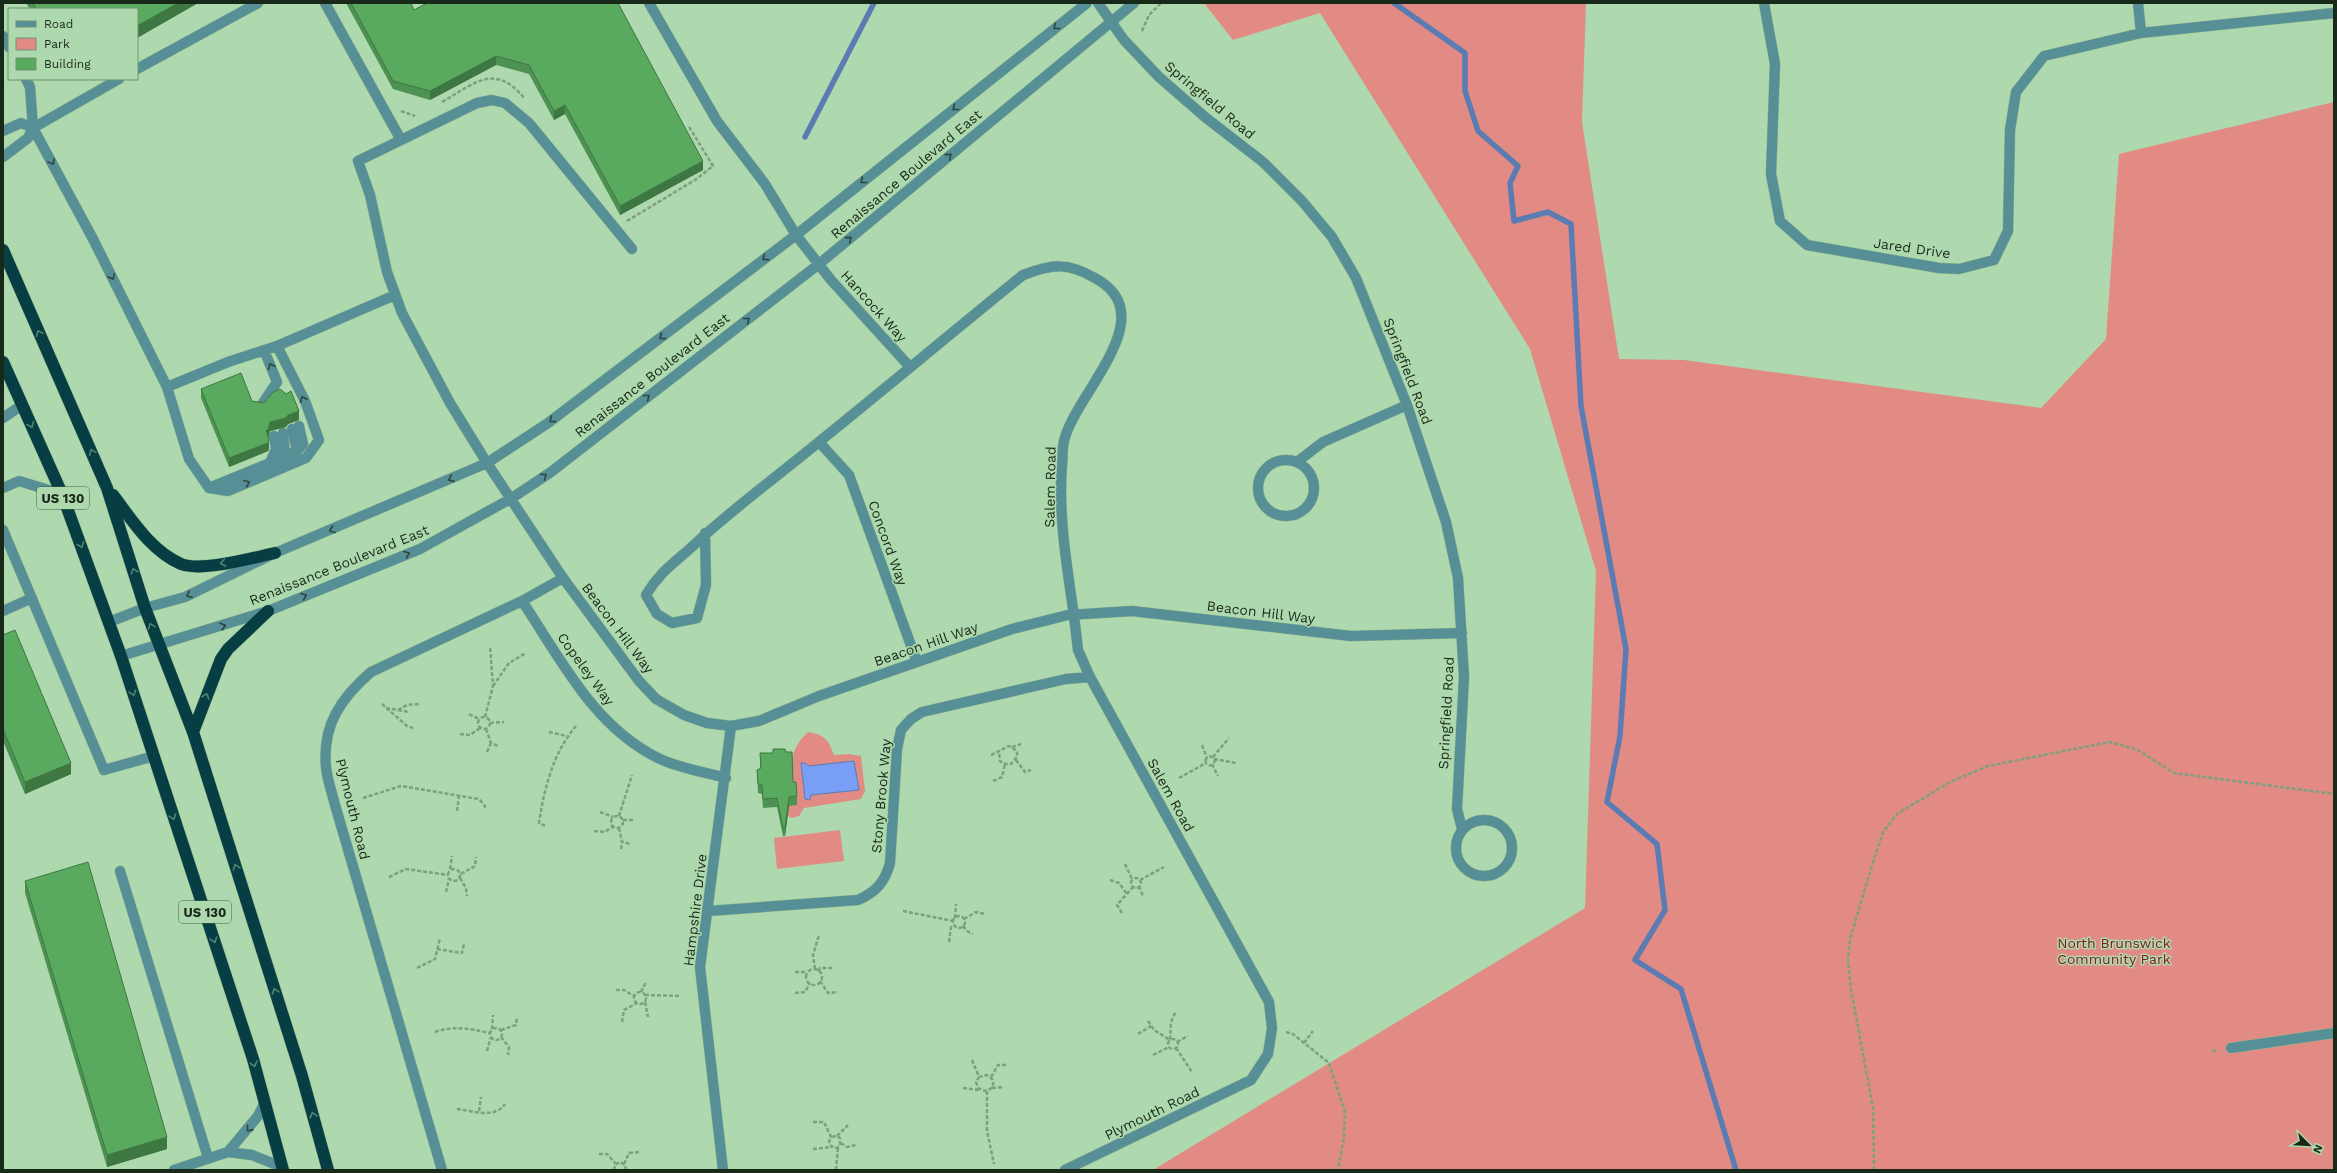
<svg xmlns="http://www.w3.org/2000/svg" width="2337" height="1173" font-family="'Work Sans',sans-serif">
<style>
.green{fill:#e18b84}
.water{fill:#789ef5;stroke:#5b7bb3}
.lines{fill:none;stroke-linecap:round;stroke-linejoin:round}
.stream{stroke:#5b7bb3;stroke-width:5.5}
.lane-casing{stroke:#90b690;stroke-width:11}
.street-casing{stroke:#90b690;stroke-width:11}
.highway-casing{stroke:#90b690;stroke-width:13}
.path{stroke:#7da07e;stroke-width:2.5;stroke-dasharray:4 2;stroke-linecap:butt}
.lane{stroke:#568f96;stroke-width:10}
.street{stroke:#568f96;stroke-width:10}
.highway{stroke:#063e43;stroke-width:12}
.wall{fill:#4d9252}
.shaded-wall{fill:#3e7742}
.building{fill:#59aa5f;stroke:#3e7742}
.oneway{stroke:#2b483e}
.oneway2{stroke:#528473}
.labels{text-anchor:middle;stroke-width:3;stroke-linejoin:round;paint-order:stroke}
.shield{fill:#aed9ae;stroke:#455e46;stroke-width:1}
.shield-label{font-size:13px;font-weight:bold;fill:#182919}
.street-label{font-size:14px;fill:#182919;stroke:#aed9ae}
.park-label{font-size:14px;fill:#801f20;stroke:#aed9ae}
</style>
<rect width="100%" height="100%" fill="#aed9ae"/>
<path class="green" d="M1204,3H1586L1582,122L1619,359L1684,360L2041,408L2106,339L2119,154L2334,102V1170H1153L1585,908L1596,571L1530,349L1320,13L1233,40Z
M808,732C825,735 828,739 834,755L849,754L861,756L865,791L861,799L804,808L799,816L792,818L786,815L789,806L797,805L787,791C791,767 789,749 808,732Z
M840,830L844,861L777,869L774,838Z"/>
<path class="water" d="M854,761L859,790L811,795L810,800L805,799L801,763H805L808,766Z"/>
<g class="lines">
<path class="stream" d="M1394,3L1465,53V91L1478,131L1518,166L1510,183L1514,221L1548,212L1571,224L1581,406L1626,649L1620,736L1607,802L1657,844L1665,910L1635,960L1681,989L1736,1170
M805,137L874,3"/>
<g class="lane-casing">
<path id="lane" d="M325,3L401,140
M649,3L717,121L765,184L796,235
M3,36L9,47
M137,69L258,3
M26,79L30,87L33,128L93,239L167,387L189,459L209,488L228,491L306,458L319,440L305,401L277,346
M3,131L21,123L33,128
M3,157L28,138L33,128L119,79
M167,387L228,362L277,346L395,295
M261,406L277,382L264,350
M3,418L22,405
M297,451L303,444L299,426
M285,456L297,451L292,429
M270,463L285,456L283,433
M487,463L450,403L402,313L387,272L370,195L358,161L477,103L492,100L505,103L529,123L632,249
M3,488L19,481L62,494
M209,488L270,463L276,449L274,436
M3,530L104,770L154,756
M522,601C561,659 593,726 658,758C678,768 704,772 726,778
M3,611L32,598
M120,871L208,1158
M708,911L858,900C876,892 885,882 890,863L897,749L901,730L911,719L922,712L1066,679L1090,677
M2231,1048L2334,1033
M228,1152L258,1116L265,1102
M174,1170L228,1152L252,1155L282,1167
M442,1170L335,805C332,793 327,779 326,767C322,725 341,698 371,672L522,601L563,578
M723,1170L700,967L731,726
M1065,1170L1251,1080L1268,1054L1272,1028L1269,1002L1090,677L1078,650L1074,616"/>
</g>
<g class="street-casing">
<path id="street" d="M1098,3L1124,40L1159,77L1205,117L1263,162L1302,201L1332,237L1356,278L1407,405L1446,522L1458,578L1464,677L1457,809L1462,829
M1764,3L1775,64L1771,174L1780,221L1807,245L1939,268L1959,269L1994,260L2008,231L2010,130L2016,92L2044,56L2141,33L2334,13
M2138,3L2141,33
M796,235L831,280L909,366
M819,442L849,475L917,662
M1258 488a28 28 0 1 1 56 0a28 28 0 1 1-56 0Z
M1297,462L1323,442L1407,405
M487,463L563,578L639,681L656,699L684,715L707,723L731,726L759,721L819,696L1012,629L1068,615L1132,611L1351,636L1462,633
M705,533L706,585L697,618L672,623L657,614L646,595C661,570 676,562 696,543C725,516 758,491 789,466C868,403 945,338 1023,275C1053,264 1067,262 1095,278C1165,316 1075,393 1064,441C1062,448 1063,457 1062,465C1058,515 1067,566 1074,616
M109,622L145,608L185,597L275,553L487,463L548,423L796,235L1087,3
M121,656L268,611L420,549L512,498L551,472L819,264L1134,3
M1456 848a28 28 0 1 1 56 0a28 28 0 1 1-56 0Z"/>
</g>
<g class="highway-casing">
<path id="highway" d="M3,250L107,488L145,608L193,732L302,1076L328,1170
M3,362L62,494L121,656L253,1059L283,1170
M113,495C132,520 151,551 181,564C202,572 252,558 275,553
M193,732L221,659L228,649L268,611"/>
</g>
<path class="path" d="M1142,31L1149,15L1161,3
M442,102C475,83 495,62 525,99
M401,111L415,116
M627,221L695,180L713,166L688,125
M493,686L509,663L526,653
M382,704L407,726L413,728
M386,708L409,712
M398,710L407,705L420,704
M469,714L479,719
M478 723a6 6 0 1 1 12 0a6 6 0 1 1-12 0Z
M485,717L493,686L490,646
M490,723L504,722
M486,729L491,743L498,746
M549,732L567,736
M460,734L470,735L480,728
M1202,745L1207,758
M1012,747L1021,744
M487,752L491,743
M991,755L1009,746L1017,751V757L1011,764H1005L1000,761L999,752
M1205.5 761a4.5 4.5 0 1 1 9 0a4.5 4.5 0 1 1-9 0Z
M1213,757L1229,738
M1214,759L1236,763
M1016,760L1025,772L1031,770
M1212,764L1218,776
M1179,778L1206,763
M993,781L1002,777L1005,764
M363,798L401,786L479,799L485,806V810
M457,811L459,796
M600,812L613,817
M611 822a6 6 0 1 1 12 0a6 6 0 1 1-12 0Z
M619,816L632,775
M623,820H634
M545,826L539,823C544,789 553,753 576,726
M619,828L622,842L631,844
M594,831L604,832L613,827
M621,849L622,842
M1125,864L1132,879
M448 875a6 6 0 1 1 12 0a6 6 0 1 1-12 0Z
M450,869L452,856
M461,874L475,866L476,857
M389,877L406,869L448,875
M460,878L466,888L467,896
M1131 883a5 5 0 1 1 10 0a5 5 0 1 1-10 0Z
M1110,880L1119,883L1127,894
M1140,880L1164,867
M1139,886L1143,896
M446,892L449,879
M903,911L953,921
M1122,913L1117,905L1133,887
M953 922a6 6 0 1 1 12 0a6 6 0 1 1-12 0Z
M955,918L956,904
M964,919L976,912L985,914
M963,926L967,931L973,934
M949,942L951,927L955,926
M437,949L462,953L464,944
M417,968L435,959L440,938
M815,969L813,955L819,935
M806 977a8 8 0 1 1 16 0a8 8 0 1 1-16 0Z
M818,971L820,968H833
M795,972H807
M820,981L828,993L838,992
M616,990H624L634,996
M641,992L646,982
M634 998a6 6 0 1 1 12 0a6 6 0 1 1-12 0Z
M795,993L805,992L810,983
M645,995L681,996
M645,1002L648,1017
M1148,1021L1154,1030L1170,1040L1171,1022L1176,1011
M622,1022L624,1010L637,1003
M490 1034a6 6 0 1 1 12 0a6 6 0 1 1-12 0Z
M492,1029L493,1015
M501,1030L516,1025L517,1017
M435,1032C454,1025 471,1029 490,1033
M1286,1032L1293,1034L1329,1063L1345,1112L1344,1137L1338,1170
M1138,1034L1151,1026
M501,1037L509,1047L508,1055
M1168 1044a5 5 0 1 1 10 0a5 5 0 1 1-10 0Z
M1177,1042L1188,1036
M1304,1043L1313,1031
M1176,1048L1192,1072
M487,1051L491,1037
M2212,1051L2218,1050
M1153,1055L1169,1047
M972,1060L979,1077L976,1082L978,1088L985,1091L992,1088C995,1081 992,1077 986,1075L979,1077
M991,1077L998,1065H1007
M963,1088L979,1090
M992,1088L1004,1087
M987,1091V1131L994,1164
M457,1109C473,1111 495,1119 505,1104
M479,1111L481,1097
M813,1122H824L831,1137L829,1142L831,1146L836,1148L840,1146V1138L837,1136L831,1137
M837,1136L848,1125
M841,1143L847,1147L856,1145
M813,1149L832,1147
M599,1154H607L616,1164
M624,1164L629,1153L639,1152
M614,1170L615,1165L620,1162L625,1165L626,1170
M836,1170L838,1147
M1874,1170L1873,1108L1851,989L1848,960L1850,939L1874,859L1883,832L1897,814L1950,782L1988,766L2110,742L2138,750L2174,773L2334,794"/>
<use href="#lane" class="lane"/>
<use href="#street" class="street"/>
<use href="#highway" class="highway"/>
</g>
<path class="wall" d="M26,3H198L137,38V9H30Z
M346,3H411L414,10L427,3L703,170L620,215L565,114L554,120L529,74L496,65L430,100L393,89Z
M201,389L252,401L299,420L288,424L286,427L270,431L268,437L269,449L268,451L229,467L201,398Z
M3,635L71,774L25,794L3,741Z
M760,753L793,782L797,796V805L789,806L785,836H783L777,807L763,808L762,794L758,793L757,770L760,769Z
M25,881L167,1149L107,1167L25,893Z"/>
<path class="shaded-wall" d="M178,3H198L137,38V26Z
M496,56V65L430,100V91Z
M565,105V114L554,120V111Z
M703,161V170L620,215V206Z
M299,411V420L288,424L286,427L270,431L268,438L266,430L270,422Z
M269,440V449L268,451L229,467V458Z
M71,763V774L25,794V782Z
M789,797V806L785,836V828Z
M167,1137V1149L107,1167V1155Z"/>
<path class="building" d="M33,3H178L137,26V9H36Z
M351,3H411L414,10L427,3H618L703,161L620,206L565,105L554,111L529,65L496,56L430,91L393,81Z
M241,373L252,401L264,403L272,393L280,389L286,394L291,391L299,411L288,415L286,418L270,422L268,430H266L269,440L268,443L229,458L201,389Z
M15,630L71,763L25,782L3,729V635Z
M773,749H785L786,752H792L793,782H796L797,796L789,797L785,828H783L777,798L763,799L762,785L758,784L757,770L761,768L760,753H773Z
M88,862L167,1137L107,1155L25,881Z"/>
<defs><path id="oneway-chevron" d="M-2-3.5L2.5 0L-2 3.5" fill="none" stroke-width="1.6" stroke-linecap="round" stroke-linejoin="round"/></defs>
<g class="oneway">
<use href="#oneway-chevron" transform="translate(1056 27) rotate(142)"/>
<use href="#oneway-chevron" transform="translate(955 108) rotate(142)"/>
<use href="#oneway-chevron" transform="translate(949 156) rotate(-40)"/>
<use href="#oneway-chevron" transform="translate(52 162) rotate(62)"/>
<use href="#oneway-chevron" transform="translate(863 181) rotate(141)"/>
<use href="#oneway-chevron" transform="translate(849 239) rotate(-40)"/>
<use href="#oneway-chevron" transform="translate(765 258) rotate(143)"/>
<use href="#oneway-chevron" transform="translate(112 277) rotate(64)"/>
<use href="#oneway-chevron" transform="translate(747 320) rotate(-38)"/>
<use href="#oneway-chevron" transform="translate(662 337) rotate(143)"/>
<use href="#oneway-chevron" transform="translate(271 366) rotate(-113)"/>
<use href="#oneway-chevron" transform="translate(647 397) rotate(-38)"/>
<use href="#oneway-chevron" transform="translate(303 399) rotate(-115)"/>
<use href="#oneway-chevron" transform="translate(552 420) rotate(143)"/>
<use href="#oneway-chevron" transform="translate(544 476) rotate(-35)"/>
<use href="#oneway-chevron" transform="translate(451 479) rotate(156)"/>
<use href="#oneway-chevron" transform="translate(247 483) rotate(-23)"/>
<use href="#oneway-chevron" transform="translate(332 530) rotate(158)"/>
<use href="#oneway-chevron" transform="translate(407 554) rotate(-22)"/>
<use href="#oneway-chevron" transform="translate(189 595) rotate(156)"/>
<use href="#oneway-chevron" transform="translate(304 596) rotate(-22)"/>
<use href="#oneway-chevron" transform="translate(223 626) rotate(-18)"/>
<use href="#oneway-chevron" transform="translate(249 1129) rotate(129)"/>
</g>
<g class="oneway2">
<use href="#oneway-chevron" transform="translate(39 333) rotate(-114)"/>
<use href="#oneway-chevron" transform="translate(31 425) rotate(66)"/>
<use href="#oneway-chevron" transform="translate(92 452) rotate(-114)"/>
<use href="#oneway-chevron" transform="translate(81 545) rotate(70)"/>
<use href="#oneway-chevron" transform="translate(223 563) rotate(169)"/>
<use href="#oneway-chevron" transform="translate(134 571) rotate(-108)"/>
<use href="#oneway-chevron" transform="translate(151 626) rotate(-111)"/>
<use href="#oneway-chevron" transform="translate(133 693) rotate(72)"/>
<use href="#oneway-chevron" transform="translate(206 696) rotate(-71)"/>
<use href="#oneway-chevron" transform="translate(173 817) rotate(72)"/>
<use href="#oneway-chevron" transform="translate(236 867) rotate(-108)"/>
<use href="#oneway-chevron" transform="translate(214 940) rotate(72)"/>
<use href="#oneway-chevron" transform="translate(275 991) rotate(-108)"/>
<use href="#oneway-chevron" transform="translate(254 1064) rotate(74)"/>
<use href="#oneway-chevron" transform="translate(313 1115) rotate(-106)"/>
</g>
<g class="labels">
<g class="shield">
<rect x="37" y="487" width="52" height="22" rx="3"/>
<rect x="179" y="901" width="52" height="22" rx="3"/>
</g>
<g class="shield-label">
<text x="63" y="503">US 130</text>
<text x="205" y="917">US 130</text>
</g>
<g class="street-label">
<text transform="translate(1210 100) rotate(40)" y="5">Springfield Road</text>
<text transform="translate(906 174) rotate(-40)" y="5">Renaissance Boulevard East</text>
<text transform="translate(1912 248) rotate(8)" y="5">Jared Drive</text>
<text transform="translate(874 306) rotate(48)" y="5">Hancock Way</text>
<text transform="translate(1408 371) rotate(69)" y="5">Springfield Road</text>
<text transform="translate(652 375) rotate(-38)" y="5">Renaissance Boulevard East</text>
<text transform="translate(1050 487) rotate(-89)" y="5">Salem Road</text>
<text transform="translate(888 543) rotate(70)" y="5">Concord Way</text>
<text transform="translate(339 565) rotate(-22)" y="5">Renaissance Boulevard East</text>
<text transform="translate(1261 612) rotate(7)" y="5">Beacon Hill Way</text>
<text transform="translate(618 628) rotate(53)" y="5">Beacon Hill Way</text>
<text transform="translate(926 644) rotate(-19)" y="5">Beacon Hill Way</text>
<text transform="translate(586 669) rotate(54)" y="5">Copeley Way</text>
<text transform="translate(1446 713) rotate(-87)" y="5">Springfield Road</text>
<text transform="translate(1171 795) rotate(61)" y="5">Salem Road</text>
<text transform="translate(881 796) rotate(-85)" y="5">Stony Brook Way</text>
<text transform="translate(353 809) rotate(76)" y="5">Plymouth Road</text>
<text transform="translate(695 910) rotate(-83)" y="5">Hampshire Drive</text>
<text transform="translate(1152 1113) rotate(-26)" y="5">Plymouth Road</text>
</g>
<g class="park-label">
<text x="2114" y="948">North Brunswick<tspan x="2114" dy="16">Community Park</tspan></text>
</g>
</g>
<rect width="2337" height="1173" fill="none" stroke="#182919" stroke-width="8"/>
<rect x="8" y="8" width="130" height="72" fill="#aed9ae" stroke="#729372"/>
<rect x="16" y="21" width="20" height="6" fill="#568f96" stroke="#729372"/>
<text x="44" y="28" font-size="12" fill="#182919">Road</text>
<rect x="16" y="38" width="20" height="12" fill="#e18b84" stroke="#729372"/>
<text x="44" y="48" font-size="12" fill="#182919">Park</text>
<rect x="16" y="58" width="20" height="12" fill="#59aa5f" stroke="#729372"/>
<text x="44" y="68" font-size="12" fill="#182919">Building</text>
<g transform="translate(2309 1145) rotate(114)" stroke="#aed9ae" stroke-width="3" paint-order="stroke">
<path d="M0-3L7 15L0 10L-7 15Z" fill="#182919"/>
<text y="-6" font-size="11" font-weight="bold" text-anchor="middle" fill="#182919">N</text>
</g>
</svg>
